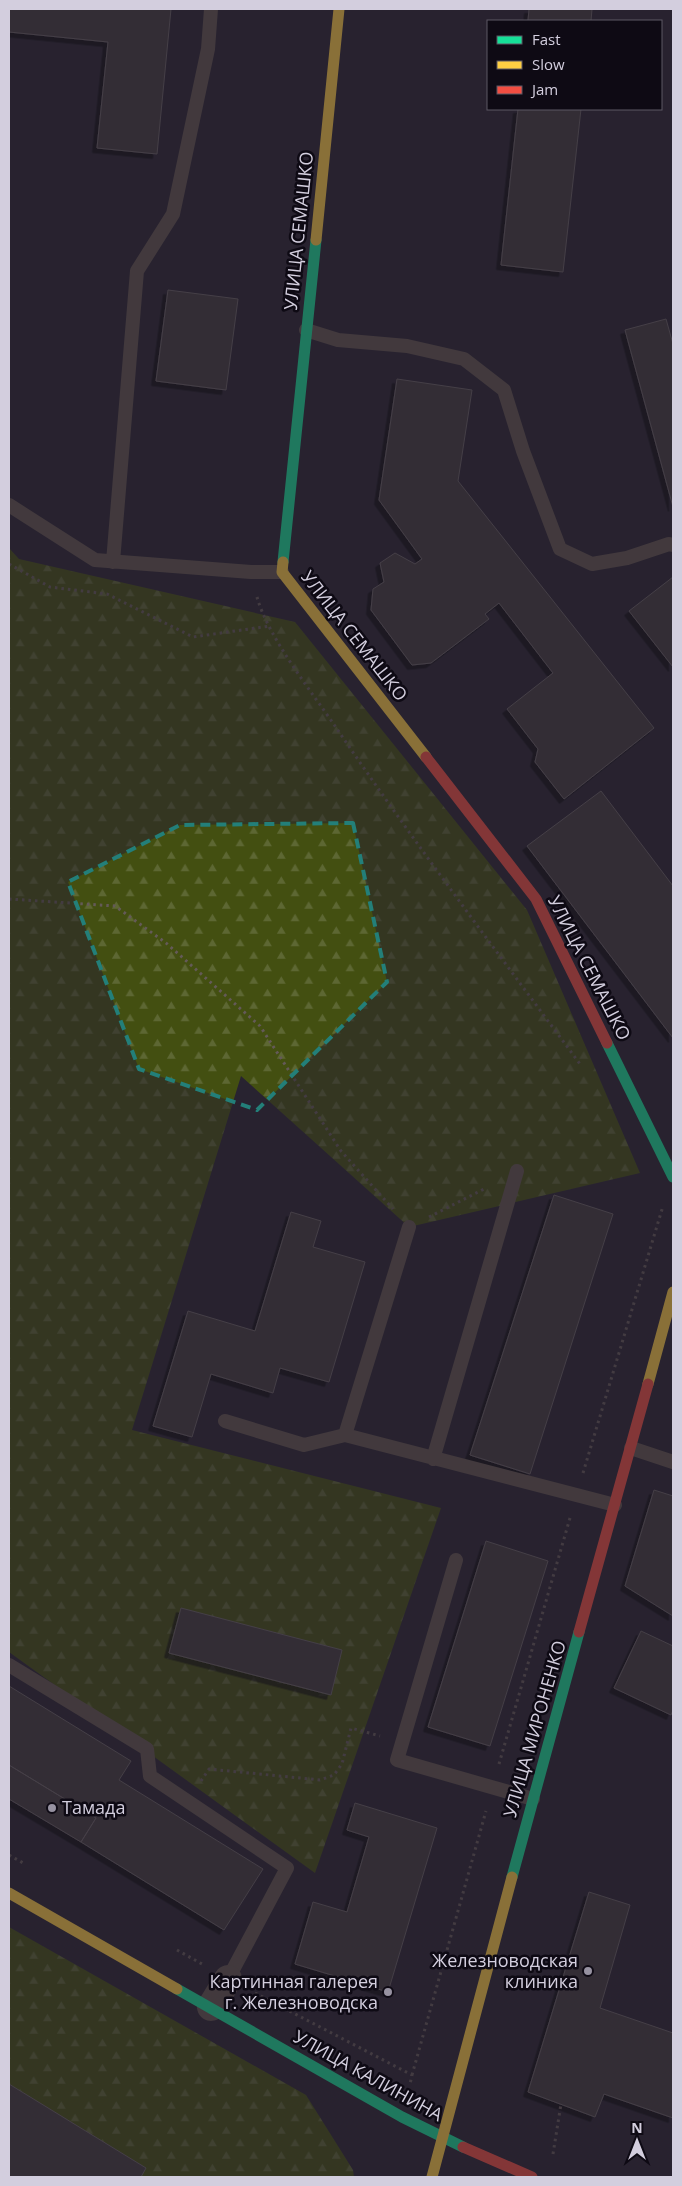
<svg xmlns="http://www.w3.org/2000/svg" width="682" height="2186" font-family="'Open Sans',sans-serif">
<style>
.forest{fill:url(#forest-firs)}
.building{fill:#403a3c;stroke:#686163;filter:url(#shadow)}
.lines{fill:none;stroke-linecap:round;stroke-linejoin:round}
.path{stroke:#645a58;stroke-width:3;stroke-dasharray:2.5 4;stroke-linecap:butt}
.lane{stroke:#62554e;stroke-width:14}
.street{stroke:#62554e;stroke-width:28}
.fast{stroke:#16e098;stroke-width:11}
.slow{stroke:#ffcf43;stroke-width:11}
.jam{stroke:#f24e42;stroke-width:11}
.marked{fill:none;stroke:#237f79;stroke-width:4;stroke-dasharray:10 6;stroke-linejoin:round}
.poi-dot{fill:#9792a1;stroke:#0e0a14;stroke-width:2}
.labels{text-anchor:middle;stroke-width:5;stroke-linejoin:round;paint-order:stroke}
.street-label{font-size:18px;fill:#d3cede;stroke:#0e0a14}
.poi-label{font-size:18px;fill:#d3cede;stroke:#0e0a14;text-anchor:end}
</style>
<defs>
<pattern id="forest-firs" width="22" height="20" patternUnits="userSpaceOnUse" patternTransform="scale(1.25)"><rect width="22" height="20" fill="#434f11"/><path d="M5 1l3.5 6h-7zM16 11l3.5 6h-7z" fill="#5d6733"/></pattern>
<filter id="shadow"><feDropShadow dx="-4.5" dy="4.5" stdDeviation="0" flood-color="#0009"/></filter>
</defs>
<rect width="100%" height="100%" fill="#282330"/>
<path class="forest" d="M9,548L19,559L295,622L527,910L640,1173L409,1227L241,1076L132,1430L441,1508L315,1873L9,1652Z
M9,1927L306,2095L353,2170L354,2177H9Z"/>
<path class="building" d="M9,9H171L157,154L97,148L108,42L9,32Z
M529,9H592L591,21H528Z
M518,109H581L563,272L501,265Z
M168,290L238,299L226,390L156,381Z
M666,319L673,344V507L625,330Z
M397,379L472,390L458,481L654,728L564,799L535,762L538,749L507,709L553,673L499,603L485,614L489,619L431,663L412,665L371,610L373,589L384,582L380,563L395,553L415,564L422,559L379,500Z
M673,577V667L629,611Z
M601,791L673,886V1038L527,846Z
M554,1195L613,1214L530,1474L470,1455Z
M291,1212L321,1221L313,1247L365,1262L329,1382L280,1368L273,1393L211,1374L192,1437L153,1426L188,1311L255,1331Z
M654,1490L673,1496V1616L625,1586Z
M486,1541L548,1561L490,1746L428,1727Z
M181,1608L342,1650L331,1695L169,1653Z
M641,1631L673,1646V1710L671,1715L614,1688Z
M9,1686L131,1761L119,1780L263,1869L224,1930L81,1842L96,1818L9,1765Z
M9,1765L96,1818L81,1842L9,1799Z
M355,1803L437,1828L388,1992L295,1964L313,1902L347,1912L369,1837L347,1830Z
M589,1892L630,1905L600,2008L673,2033V2118L604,2094L595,2117L528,2092Z
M9,2084L146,2168L141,2177H9Z"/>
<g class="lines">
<path class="path" d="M9,564L50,587L107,594L193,637L270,626
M257,597C268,637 311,691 335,726C413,841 497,952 580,1064
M9,899L115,906L166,943L260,1026L341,1151L393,1209
M429,1217L486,1188
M583,1473L663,1206
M499,1764L570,1518
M201,1781L209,1769L320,1780L334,1775L342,1764L351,1728L380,1736
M9,1855L25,1864
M177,1950L202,1964
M255,1993L412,2075L410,2084
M412,2075L486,1811
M553,2154L561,2104"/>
<path class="lane" d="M306,330L338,340L407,346L464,359L504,390L523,451L560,549L592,564L627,558L669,544L673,545
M9,505L95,560L251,572H282
M113,562L137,271L173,214L208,49L211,9
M409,1227L345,1435L615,1505
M225,1421L304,1445L345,1435
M631,1448L673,1462
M433,1459L517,1171
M456,1560L397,1760L533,1799
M9,1665L147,1749L150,1776L287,1868L228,1979"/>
<path class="street" d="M211,2007L228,1979"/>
<path class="fast" d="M283,562L316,240
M607,1043L673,1177
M512,1877L579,1632
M177,1989L402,2117L463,2147"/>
<path class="slow" d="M316,240L339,9
M283,562L282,572L426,757
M648,1384L673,1292
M9,1893L177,1989
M432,2177L512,1877"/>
<path class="jam" d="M426,757L536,899L607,1043
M579,1632L648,1384
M463,2147L532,2177"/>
</g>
<path d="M0 0H682V2186H0ZM353,823L387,982L257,1110L139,1069L68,882L180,825Z" fill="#282330" fill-opacity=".55" fill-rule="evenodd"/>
<path class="marked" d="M353,823L387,982L257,1110L139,1069L68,882L180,825Z"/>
<g class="poi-dot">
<circle cx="52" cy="1808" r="5"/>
<circle cx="588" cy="1971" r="5"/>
<circle cx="388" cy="1992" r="5"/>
</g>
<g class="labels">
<g class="street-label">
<text transform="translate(299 231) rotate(-84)" y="6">УЛИЦА СЕМАШКО</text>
<text transform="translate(354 636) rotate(52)" y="6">УЛИЦА СЕМАШКО</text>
<text transform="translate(589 968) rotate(63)" y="6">УЛИЦА СЕМАШКО</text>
<text transform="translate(535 1729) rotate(-74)" y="6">УЛИЦА МИРОНЕНКО</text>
<text transform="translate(368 2076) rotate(29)" y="6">УЛИЦА КАЛИНИНА</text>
</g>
<g class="poi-label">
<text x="62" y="1814" text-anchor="start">Тамада</text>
<text x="578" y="1967">Железноводская<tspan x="578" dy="21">клиника</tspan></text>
<text x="378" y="1988">Картинная галерея<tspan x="378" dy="21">г. Железноводска</tspan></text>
</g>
</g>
<rect width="682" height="2186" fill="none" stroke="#d3cede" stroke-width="20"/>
<rect x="487" y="20" width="175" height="90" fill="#0e0a14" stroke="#5d5865"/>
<rect x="497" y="36" width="25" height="8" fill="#16e098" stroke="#5d5865"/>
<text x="532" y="45" font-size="15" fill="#d3cede">Fast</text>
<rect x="497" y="61" width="25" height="8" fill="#ffcf43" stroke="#5d5865"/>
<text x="532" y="70" font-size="15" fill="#d3cede">Slow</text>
<rect x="497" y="86" width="25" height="8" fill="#f24e42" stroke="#5d5865"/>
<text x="532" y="95" font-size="15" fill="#d3cede">Jam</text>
<g transform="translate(637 2141)" stroke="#0e0a14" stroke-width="4" paint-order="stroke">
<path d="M0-4L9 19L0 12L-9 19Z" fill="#d3cede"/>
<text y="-8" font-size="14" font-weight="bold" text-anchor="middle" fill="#d3cede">N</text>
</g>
</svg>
